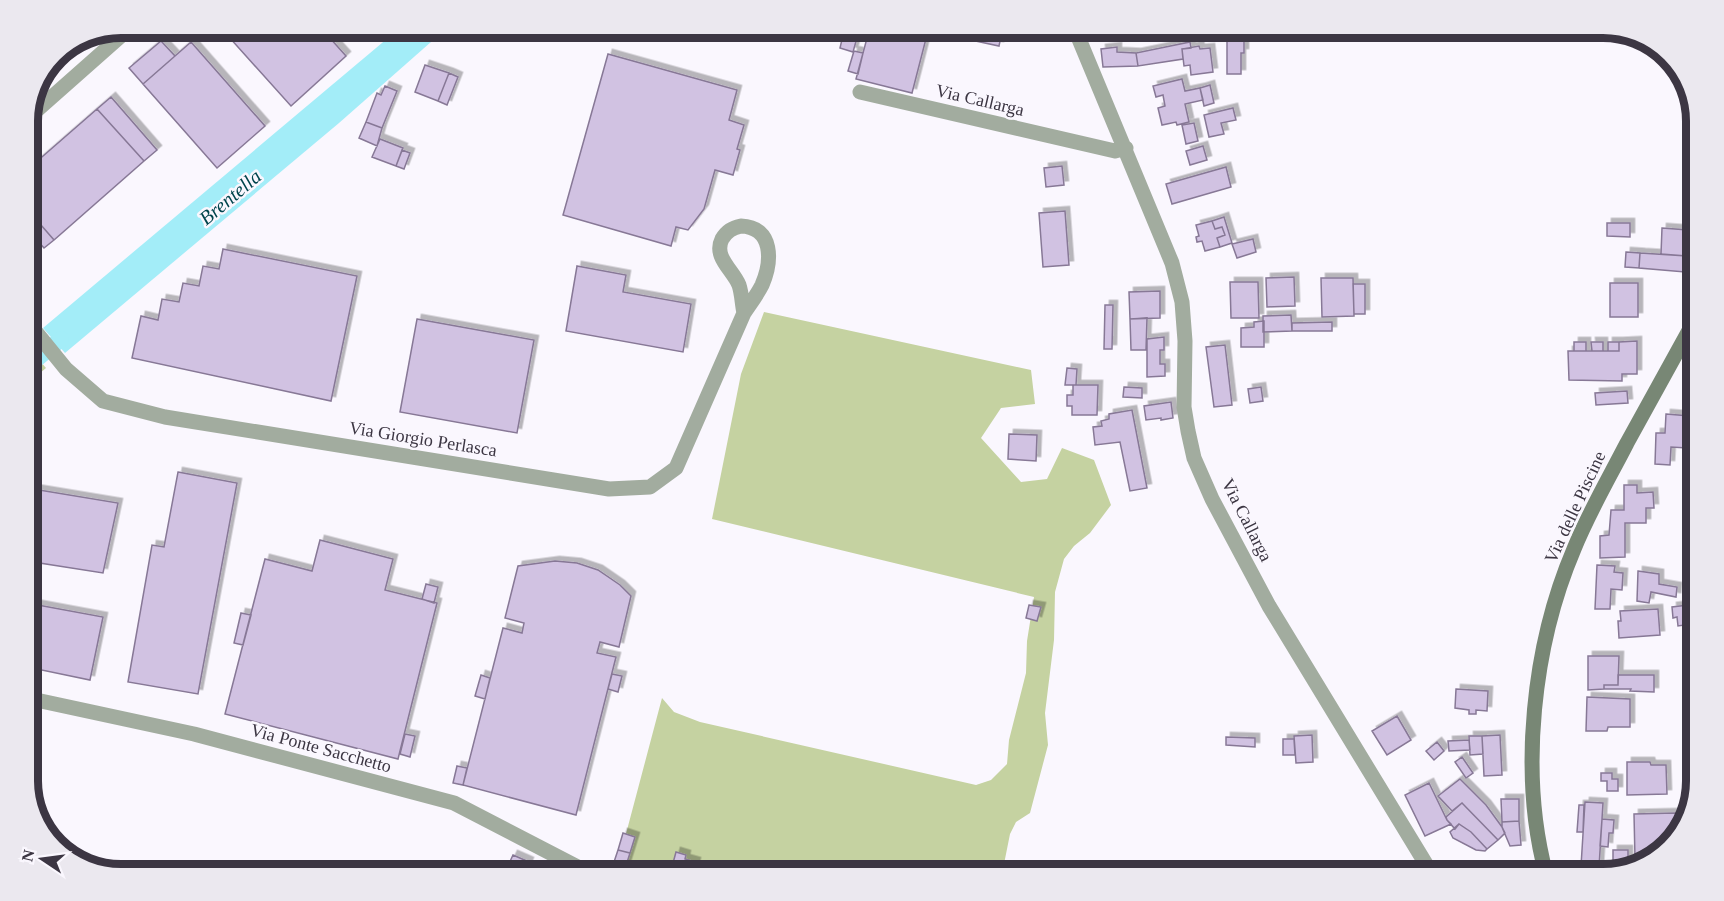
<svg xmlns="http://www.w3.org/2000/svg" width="1724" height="901" font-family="Georgia,serif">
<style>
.green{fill:#c5d2a1}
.water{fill:#a3edf8}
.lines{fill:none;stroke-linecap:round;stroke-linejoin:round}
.canal{stroke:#a3edf8;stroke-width:16}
.building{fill:#d1c2e2;stroke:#877896;stroke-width:1.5;filter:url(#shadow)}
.street{stroke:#a2ac9f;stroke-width:15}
.secondary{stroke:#788775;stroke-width:15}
.labels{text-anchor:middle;stroke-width:5;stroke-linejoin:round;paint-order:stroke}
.street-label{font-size:18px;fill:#3c3643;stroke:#faf7fe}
.water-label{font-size:20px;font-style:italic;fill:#00454d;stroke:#faf7fe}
.rim{fill:none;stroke:#3c3643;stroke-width:8}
</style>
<defs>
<filter id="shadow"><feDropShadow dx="4.5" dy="-4.5" stdDeviation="0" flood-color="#0004"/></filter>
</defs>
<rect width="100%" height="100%" fill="#faf7fe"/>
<path class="green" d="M764,312L1031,370L1035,404L1001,408L981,438L1021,482L1047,479L1062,448L1094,460L1111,505L1090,533L1074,546L1064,559L1055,592L1054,640L1045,713L1048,745L1030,813L1016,822L1010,834L1002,874H646L618,864L662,698L674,712L700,722L976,785L991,780L1007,764L1009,740L1026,673L1027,641L1034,597L712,519L741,374Z
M27,346L46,368L27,384Z"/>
<path class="water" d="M401,27H448L339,123L65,353L43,328Z"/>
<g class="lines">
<path class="canal" d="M27,367L61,339"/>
</g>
<path class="building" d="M220,27H320L346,56L291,106Z
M845,27H860L853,52L840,48Z
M870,27H929L912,93L856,79Z
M954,27H1003L999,46L952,36Z
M1227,40H1244V53H1241V74H1227Z
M161,41L175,56L143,84L129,68Z
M191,42L265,126L217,168L143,84Z
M1190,42L1191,48L1182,49L1183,59L1138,66L1136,53Z
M1199,46L1200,49L1210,48L1213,72L1191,75L1190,65L1184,66L1182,49Z
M1117,47V52L1136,53L1138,66L1103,67L1101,49Z
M854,51L863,53L858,74L848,71Z
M608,54L737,90L729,120L744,125L737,149L740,150L733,175L715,170L704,209L688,230L676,227L671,246L563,215Z
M425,65L449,73L438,101L415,92Z
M449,73L458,77L447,105L438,101Z
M1182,79L1185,91L1200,88L1203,100L1185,104L1189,122L1177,125L1176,122L1162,125L1158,108L1165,106L1163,95L1156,97L1153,86Z
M1210,85L1214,103L1204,106L1200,88Z
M385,86L397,91L382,128L366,122L377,93L381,95Z
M111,97L157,150L144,161L97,109Z
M1233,108L1236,120L1221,123L1224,134L1209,137L1204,115Z
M97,109L144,161L54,240L27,209V170Z
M366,122L382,128L377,146L359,138Z
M1194,123L1198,141L1186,144L1182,125Z
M380,139L403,148L396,166L372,157Z
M1203,146L1207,160L1190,165L1186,151Z
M402,150L410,153L404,169L396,166Z
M1062,166L1064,185L1046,187L1044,168Z
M1226,167L1231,187L1172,204L1166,184Z
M27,209L54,240L44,248L27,229Z
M1065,211L1069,265L1043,267L1039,213Z
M1224,217L1232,243L1220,247L1217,238L1225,235L1222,227L1215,229L1212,221Z
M1212,221L1215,229L1222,227L1225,235L1217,238L1220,247L1205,251L1202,241L1197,242L1196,237L1199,236L1196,225Z
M1607,223H1630V237L1607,236Z
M1662,228L1688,230L1687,256L1661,254Z
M1253,239L1256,252L1237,258L1232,244Z
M223,249L357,276L331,401L132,358L141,316L158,320L162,299L179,302L183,283L199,286L203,266L219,269Z
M1626,252L1640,253L1639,268L1625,267Z
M1640,253L1687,256L1685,272L1639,268Z
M577,266L626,275L623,292L691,304L683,352L566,331Z
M1294,277L1295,306L1267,307L1266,278Z
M1321,278H1353L1354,316L1322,317Z
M1230,282H1258L1259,318H1231Z
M1610,283H1638V317H1610Z
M1353,284H1365V314H1354Z
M1160,291V318L1130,319L1129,292Z
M1105,305H1113L1112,349H1104Z
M1291,315L1292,331L1263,332V316Z
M1147,318L1146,350H1131L1130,319Z
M417,319L534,340L517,433L400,412Z
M1264,321V347H1241V328L1254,327V322Z
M1332,322V331H1292V323Z
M1164,337V350H1160V364H1165V376L1147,377V339Z
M1637,341V374H1622V381L1569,380L1568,351H1619V342Z
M1574,342H1586V351H1574Z
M1591,342H1603V351H1592Z
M1608,342H1619V351H1608Z
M1225,345L1232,405L1214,407L1206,347Z
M1067,368L1077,369L1076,385H1065Z
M1073,385H1098L1097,415H1072V406H1067V395H1073Z
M1124,387L1142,388V398L1123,397Z
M1261,387L1263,401L1250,403L1248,389Z
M1627,391L1628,403L1596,405L1595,393Z
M1171,402L1173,418L1161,420V418L1146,420L1144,406Z
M1132,410L1147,488L1130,491L1120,442L1095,445L1093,427L1102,426L1101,421L1109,419V414Z
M1666,414L1690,416L1687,448L1671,447L1670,465L1655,464L1656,433H1665Z
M1689,426H1690V432H1697V448H1687Z
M1009,434L1037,435L1036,461L1008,459Z
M178,472L237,483L198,694L128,682L152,545L164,547Z
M1624,485H1637V493L1653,492L1654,508H1646V523H1625V557L1600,558V536L1609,535L1611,510H1624Z
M27,488L118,503L103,573L27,561Z
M320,540L393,559L385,590L437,603L398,759L225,714L265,559L312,571Z
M555,561L577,563L598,570L620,585L631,596L619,647L600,642L597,653L616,657L576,815L463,785L503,628L522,633L524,623L505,618L518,566Z
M1597,565L1615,566L1614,572L1623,573L1622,590L1611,589L1610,609H1595Z
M1638,571L1659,574V584L1677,587L1676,597L1651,592L1649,603L1637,601Z
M426,584L438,587L434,603L422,599Z
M27,603L103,617L90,680L27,667Z
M1029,605L1041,607L1037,621L1026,618Z
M1688,605L1689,608L1697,607V620L1691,621L1692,624L1678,626L1677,617L1673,618L1672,607Z
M1658,609L1660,635L1619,638L1618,621H1621L1620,611Z
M241,613L251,615L243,645L234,643Z
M1588,656H1619L1618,685H1604V689L1588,690Z
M612,674L622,676L618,692L608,689Z
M481,675L490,678L485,699L475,696Z
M1618,675H1654V692L1630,691L1631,689H1604V685H1618Z
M1456,689L1488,691L1487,711L1476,710V714H1469V710L1455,708Z
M1587,697L1630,699V727H1608L1607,731H1586Z
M1397,716L1411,740L1387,755L1372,731Z
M405,734L415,736L410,757L400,754Z
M1312,735L1313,762L1296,763L1294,736Z
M1500,735L1502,775L1484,776L1482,736Z
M1469,736H1482L1483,754L1470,755Z
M1226,737L1255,738V747L1226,745Z
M1283,739H1294L1295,755H1283Z
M1469,740L1470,750L1449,751L1448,741Z
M1437,742L1444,751L1434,760L1426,751Z
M1462,757L1473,773L1466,778L1455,762Z
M1627,762H1650L1651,765H1666L1667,794L1627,795Z
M457,766L467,768L463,785L453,783Z
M1601,773H1612V779H1618V791H1607V781H1601Z
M1460,779L1486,805L1502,827L1505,833L1498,840L1462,803L1452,811L1438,796Z
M1429,783L1447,820L1451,824L1425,836L1405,795Z
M1501,799H1519V821L1502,822Z
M1585,802L1603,803L1599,867L1581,866Z
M1462,803L1498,840L1487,849L1471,832L1459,824L1455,829L1447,820L1446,817Z
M1579,805H1584L1583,832H1577Z
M1676,813L1677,833H1673V839L1655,858L1635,859L1634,814Z
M1602,819L1614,820L1613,833H1609L1608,847L1600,846Z
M1519,821L1521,845L1510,846L1502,827V822Z
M1459,824L1471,832L1487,849L1485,851L1476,850L1453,838L1450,832Z
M623,833L635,837L630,853L618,850Z
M618,850L630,853L624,872L612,868Z
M1613,850H1628V861L1613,868Z
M676,852L686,855L685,859L696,862L693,874H670Z
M513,855L529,862L524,873L515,874L506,870Z"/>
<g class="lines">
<path class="street" d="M1074,27L1172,263L1182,302L1185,341L1184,407L1188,431L1194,458L1212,499L1269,606L1432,874
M860,92L1115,151L1126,148
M27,119L131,27
M741,226C774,227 772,262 762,285C757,295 750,304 744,313C742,304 742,294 739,285C733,270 713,257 722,239C727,231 732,228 741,226Z
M27,321L66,369L103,401L165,417L609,489L650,487L676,468L744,313
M27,698L194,734L454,803L591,874"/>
<path class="secondary" d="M1546,874C1519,773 1533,645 1574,549C1589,512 1609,478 1627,443C1650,401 1674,358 1697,316"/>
</g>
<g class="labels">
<g class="street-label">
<text transform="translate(980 100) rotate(13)" y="6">Via Callarga</text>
<text transform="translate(423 439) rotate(9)" y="6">Via Giorgio Perlasca</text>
<text transform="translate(1575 507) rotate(-65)" y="6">Via delle Piscine</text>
<text transform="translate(1247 520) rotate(63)" y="6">Via Callarga</text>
<text transform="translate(321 748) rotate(15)" y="6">Via Ponte Sacchetto</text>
</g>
<g class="water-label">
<text transform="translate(230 197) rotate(-40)" y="7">Brentella</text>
</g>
</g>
<path d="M0 0H1724V901H0ZM121 38H1603A83 83 0 0 1 1686 121V781A83 83 0 0 1 1603 864H121A83 83 0 0 1 38 781V121A83 83 0 0 1 121 38Z" fill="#ebe8ef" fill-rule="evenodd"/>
<path class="rim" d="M121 38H1603A83 83 0 0 1 1686 121V781A83 83 0 0 1 1603 864H121A83 83 0 0 1 38 781V121A83 83 0 0 1 121 38Z"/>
<g transform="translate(42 859) rotate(283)" stroke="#faf7fe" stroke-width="4.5" paint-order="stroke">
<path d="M0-4.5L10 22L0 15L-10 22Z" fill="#3c3643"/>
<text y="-9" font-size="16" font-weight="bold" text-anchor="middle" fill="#3c3643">N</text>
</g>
</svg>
